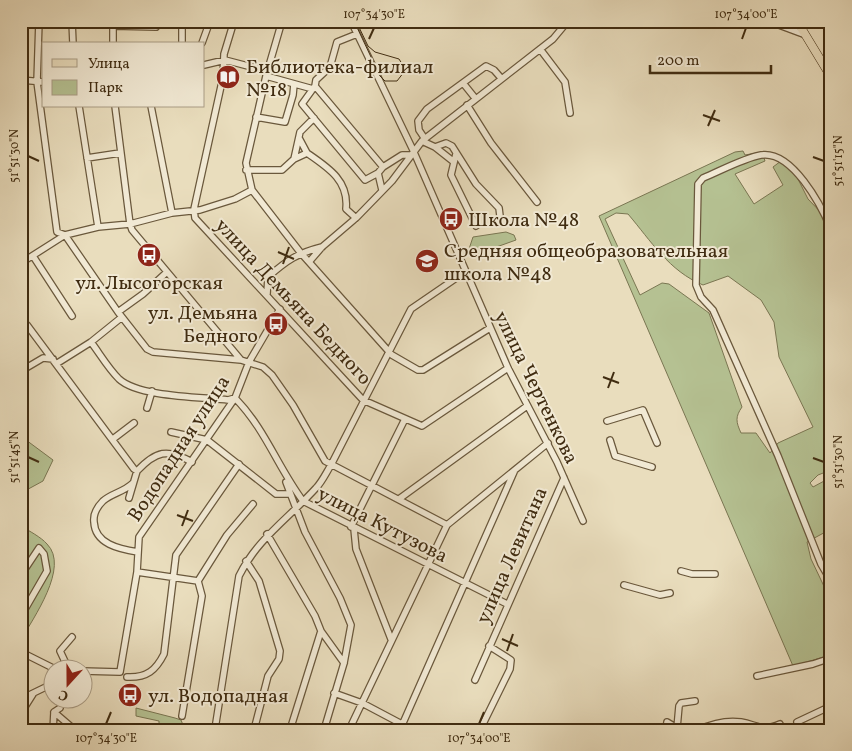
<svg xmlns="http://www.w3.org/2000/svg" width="852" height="751" font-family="Vollkorn,serif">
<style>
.green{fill:#b5c192;stroke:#7a7652;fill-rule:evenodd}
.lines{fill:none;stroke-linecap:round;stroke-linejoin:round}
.minor-casing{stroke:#6a583c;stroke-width:8}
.major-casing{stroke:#402c11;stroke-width:9}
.minor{stroke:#f1e9d4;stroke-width:5.5}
.major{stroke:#e9ddbd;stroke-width:8}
.tram{stroke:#402c11;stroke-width:1}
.ticks{fill:none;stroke:#402c11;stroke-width:2}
.labels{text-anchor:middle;stroke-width:4;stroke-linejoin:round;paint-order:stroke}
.poi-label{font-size:20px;fill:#402c11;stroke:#f1e9d4;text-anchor:start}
.street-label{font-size:20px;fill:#402c11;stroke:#f1e9d4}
.neatline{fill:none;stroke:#402c11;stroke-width:2}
.ticks-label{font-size:12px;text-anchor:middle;fill:#402c11}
</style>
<rect width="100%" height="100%" fill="#e9ddbd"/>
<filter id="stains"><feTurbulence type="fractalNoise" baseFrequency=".004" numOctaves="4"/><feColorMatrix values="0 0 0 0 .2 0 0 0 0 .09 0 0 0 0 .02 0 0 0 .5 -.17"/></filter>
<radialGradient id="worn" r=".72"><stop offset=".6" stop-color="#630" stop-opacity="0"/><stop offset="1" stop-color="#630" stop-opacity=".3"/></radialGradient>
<path class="green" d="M743,151L745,155L762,152L765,161L735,174L754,204L783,185L773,167L781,161L797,177L808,199L831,223V470L818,475L810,483L813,487L826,480L831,485V529L807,542L811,559L831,601V655L793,666L599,216L735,152ZM616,213L628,214C651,241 669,271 703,285L728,276L761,300L774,322L779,357L813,427L778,443L770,453L756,433H741C736,422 735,417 742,407L709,313L669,284L662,283L640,295L605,219Z
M506,232L514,235L516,240L474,255L469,249L473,237Z
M21,432L26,440L53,460L43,481L21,493Z
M21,526C29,531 41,537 47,544C70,567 33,618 21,640Z
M136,708L175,718L181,720L183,725L203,730H159V721L136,716Z"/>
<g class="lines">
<g class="minor-casing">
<path id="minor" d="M39,21L37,82L57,232L65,235L118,312L147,349L153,352L241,360
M72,21L73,44
M234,21L224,54L223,77L194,209L195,218L363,400L422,426L508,368
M282,21L266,76L246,163L252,190L300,252L392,355L418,370H423L490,328
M351,21L413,150L508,368L557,462L583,521
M768,21L803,34
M113,26L156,27L157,21
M202,43L210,21
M113,44V21
M182,44V21
M540,49L565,82L570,113
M204,65L225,60L267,71
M266,76L313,89
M21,80L44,82
M463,83L475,98
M315,86L316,80L330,67L337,42L357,34
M467,105L491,143L537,202
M79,106L98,227
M115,106L130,224L132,230L241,360L263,367L272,375L293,405L325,461L447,525
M151,106L172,213
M256,117L285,122L293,95L294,84
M299,138L307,153
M425,139L419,130L418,121L427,109L486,66L494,70L501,78
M422,141L435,147L446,143L452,146L476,184L499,208L500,216
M435,147L454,162
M456,154L451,175L476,226
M87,158L120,153
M294,159L307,153C329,168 349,181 346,209L356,218
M383,167L402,155H410
M246,170H282L294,159L300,132L314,118
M378,173L365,180L302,104L315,86L383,167L378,173L382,190
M831,229C821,205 792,150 761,155C744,158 720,171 703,178L698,184L696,285L701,297L713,310L778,456L821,564L831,581
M33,256L72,316
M309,262L322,247L356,218L392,181L422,141L553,39L568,21
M21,263L65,235L98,227L130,224L172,213L200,210L235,199L252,190
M267,294L268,277C287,260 298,253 322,247
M118,312L143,294L167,272
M27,325L134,469L137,471C156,451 167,448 192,462
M91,342L122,317
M56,364L91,342C100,354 108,368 119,379C138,397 201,397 228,400L235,398C266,430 277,466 303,501L507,604
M21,371L43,358L53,359
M147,408L152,391
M607,421L643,410L657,443
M171,432L207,440L276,494H290
M113,439L134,423
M610,440L615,456L652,467
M286,482L305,532L340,598L351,625L344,663L324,730
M133,483C124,492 112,493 103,501C97,507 93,514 94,522C95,544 119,549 138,552
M129,498L137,471
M399,499L527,406
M351,527L405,419
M354,529L356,549L391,639
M267,534L315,616L321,631L290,730
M246,561L259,581L280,651L279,659L268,676L254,730
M681,571L692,574H715
M137,572L198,581L202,596L182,716
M21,575L39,548L44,554L47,571L21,616
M198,581L227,535L253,504
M624,585L660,595L670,593
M321,631L344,663
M21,652L53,668
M68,668L60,651L72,637
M82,671L120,672L137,572L139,537L235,398L249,362L280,309
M757,676L813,664L831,658
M127,677C147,678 156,670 164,654L176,555L239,464
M475,680L564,478
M334,693L362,703L413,730
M21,699L52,684
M54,712L75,730
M21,713L33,694
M797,722L831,706
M403,723L514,472
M215,729L239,576C257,539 289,518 316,488C322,482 326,473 331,465L411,309L465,272
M53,730L54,712L60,708L62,698
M349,730L447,525L548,443
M480,730L510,669L511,660L489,646
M666,730L667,722L677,728L679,706L681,703L695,701
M698,730C711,724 727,720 741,722C758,725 762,732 780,724"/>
</g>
<g class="major-casing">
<path id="major" d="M797,21L831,77"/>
</g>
<use href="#minor" class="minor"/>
<use href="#major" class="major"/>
<path class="tram" d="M354,21L380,76L385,81H397L404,72V67L399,59L375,52L368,46L356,21"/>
</g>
<path class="ticks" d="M369,39L374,28M742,39L746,28M703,115L720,121M708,126L715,110M28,156L39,161M813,157L824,161M278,252L294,259M283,264L289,247M603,377L619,383M608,388L614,372M28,457L39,462M813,458L824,462M177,515L193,521M182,526L188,510M502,639L518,646M507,651L513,634M106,724L111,712M479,724L484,712"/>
<defs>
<g id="library-disc" transform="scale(1.25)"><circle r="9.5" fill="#8f2418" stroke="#f1e9d4"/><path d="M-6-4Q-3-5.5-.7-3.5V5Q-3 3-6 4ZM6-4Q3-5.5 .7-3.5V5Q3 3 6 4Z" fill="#fff"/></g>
<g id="bus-disc" transform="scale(1.25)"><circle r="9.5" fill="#8f2418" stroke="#f1e9d4"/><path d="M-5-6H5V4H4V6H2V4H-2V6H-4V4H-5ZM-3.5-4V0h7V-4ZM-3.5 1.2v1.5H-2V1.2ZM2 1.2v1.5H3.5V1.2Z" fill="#fff"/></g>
<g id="school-disc" transform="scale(1.25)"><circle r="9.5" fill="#8f2418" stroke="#f1e9d4"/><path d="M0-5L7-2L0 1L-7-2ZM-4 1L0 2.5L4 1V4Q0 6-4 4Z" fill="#fff"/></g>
</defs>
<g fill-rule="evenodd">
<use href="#library-disc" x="228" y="77"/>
<use href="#bus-disc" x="451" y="219"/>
<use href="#bus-disc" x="149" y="255"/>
<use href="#school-disc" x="427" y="261"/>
<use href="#bus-disc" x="276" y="324"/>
<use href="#bus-disc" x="130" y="695"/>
</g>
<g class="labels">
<g class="poi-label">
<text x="246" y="73">Библиотека-филиал<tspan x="246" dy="23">№18</tspan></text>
<text x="468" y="226">Школа №48</text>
<text x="444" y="257">Средняя общеобразовательная<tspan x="444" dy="23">школа №48</tspan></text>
<text x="149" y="289" text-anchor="middle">ул. Лысогорская</text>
<text x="258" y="319" text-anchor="end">ул. Демьяна<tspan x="258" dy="23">Бедного</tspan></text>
<text x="148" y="702">ул. Водопадная</text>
</g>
<g class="street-label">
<text transform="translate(294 301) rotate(47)" y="7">улица Демьяна Бедного</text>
<text transform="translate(537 387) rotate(64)" y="7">улица Чертенкова</text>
<text transform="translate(178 448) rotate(-57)" y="7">Водопадная улица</text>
<text transform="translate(383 524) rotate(27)" y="7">улица Кутузова</text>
<text transform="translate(511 555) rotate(-66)" y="7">улица Левитана</text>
</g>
</g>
<rect width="852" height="751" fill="none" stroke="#e9ddbd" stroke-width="55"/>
<rect x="42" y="42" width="162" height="65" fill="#f1e9d4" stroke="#aa9d86"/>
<rect x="52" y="59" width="25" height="8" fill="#e9ddbd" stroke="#aa9d86"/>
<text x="88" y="68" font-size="15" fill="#402c11">Улица</text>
<rect x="52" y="80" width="25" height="15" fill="#b5c192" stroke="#aa9d86"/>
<text x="88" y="92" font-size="15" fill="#402c11">Парк</text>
<g transform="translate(68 684) rotate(201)"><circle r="24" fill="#f1e9d4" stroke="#aa9d86"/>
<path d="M0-4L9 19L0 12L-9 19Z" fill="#8f2418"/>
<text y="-8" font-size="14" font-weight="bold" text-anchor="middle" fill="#402c11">С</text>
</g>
<path d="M650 65v8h121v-8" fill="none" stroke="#402c11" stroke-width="2.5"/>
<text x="657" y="65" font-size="15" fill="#402c11" stroke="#f1e9d4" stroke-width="4" paint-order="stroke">200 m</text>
<rect x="28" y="28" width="796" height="696" class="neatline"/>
<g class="ticks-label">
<text x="374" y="18">107°34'30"E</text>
<text x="746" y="18">107°34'00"E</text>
<text transform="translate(14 156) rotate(-90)" y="4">51°51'30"N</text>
<text transform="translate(838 161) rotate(-90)" y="4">51°51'15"N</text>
<text transform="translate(14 457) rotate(-90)" y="4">51°51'45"N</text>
<text transform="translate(838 462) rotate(-90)" y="4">51°51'30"N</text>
<text x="106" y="742">107°34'30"E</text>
<text x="479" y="742">107°34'00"E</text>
</g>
<rect width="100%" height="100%" filter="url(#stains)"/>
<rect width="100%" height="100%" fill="url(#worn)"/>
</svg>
